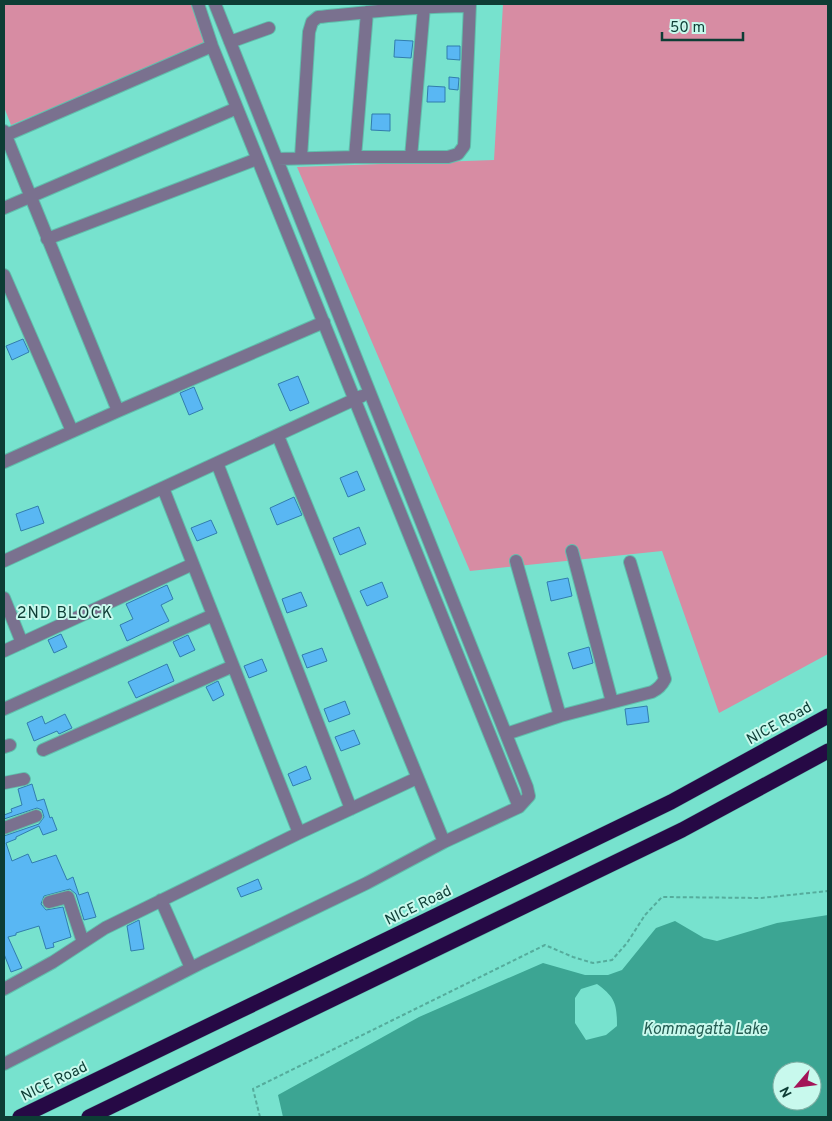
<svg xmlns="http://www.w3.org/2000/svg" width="832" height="1121" font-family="Overpass,sans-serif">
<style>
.green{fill:#d78ca3}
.water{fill:#3ca593;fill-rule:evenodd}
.building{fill:#59b7f3;stroke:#317dad}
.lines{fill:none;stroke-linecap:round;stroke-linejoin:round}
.minor-casing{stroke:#60beac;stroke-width:14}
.highway-casing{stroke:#60beac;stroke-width:16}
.path{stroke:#55ac9c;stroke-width:2;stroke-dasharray:4 2.5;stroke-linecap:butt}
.minor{stroke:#7a718f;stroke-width:12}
.highway{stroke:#260945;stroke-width:15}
.labels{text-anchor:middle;stroke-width:4;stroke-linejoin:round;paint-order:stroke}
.street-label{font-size:15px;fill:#0d3d35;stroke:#c8f9ed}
.neighbourhood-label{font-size:16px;letter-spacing:1px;fill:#0d3d35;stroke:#c8f9ed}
.water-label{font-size:16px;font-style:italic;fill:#245c52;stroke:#c8f9ed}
</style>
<rect width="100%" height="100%" fill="#77e2ce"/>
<path class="green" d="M4,4H191L205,44L11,125L4,107Z
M503,4H828V654L719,713L662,551L470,571L297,167L494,160Z"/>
<path class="water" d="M828,915V1117H283L278,1095L419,1017L543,963L585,975H608L622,970L656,928L675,921L704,938L717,941L777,923ZM597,984C615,997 617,1004 617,1026L606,1035L586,1040L575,1023V998L581,989ZM782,1071H812V1101H782Z"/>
<path class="building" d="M395,40L413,41L411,58L394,57Z
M447,46H460V60L447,59Z
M449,77L459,78L458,90L449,89Z
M428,86L445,87V102H427Z
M372,114H390V131L371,130Z
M23,339L29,352L12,360L6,346Z
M298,376L309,403L290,411L278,384Z
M194,387L203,409L189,415L180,393Z
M357,471L365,490L348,497L340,478Z
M294,497L302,515L277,525L270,508Z
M38,506L44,523L21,531L16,514Z
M211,520L217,533L197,541L191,528Z
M359,527L366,544L340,555L333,538Z
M568,578L572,596L551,601L547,582Z
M382,582L388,597L367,606L360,591Z
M167,585L173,599L161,605L169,621L127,641L120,625L133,619L126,604Z
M301,592L307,606L287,613L282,599Z
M61,634L67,647L54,653L48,640Z
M188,635L195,650L180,657L173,642Z
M589,647L593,663L573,669L568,653Z
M322,648L327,661L307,668L302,655Z
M262,659L267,671L249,678L244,666Z
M167,664L174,681L136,698L128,682Z
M218,681L224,695L213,701L206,687Z
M345,701L350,714L329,722L324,709Z
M647,706L649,722L627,725L625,709Z
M65,714L72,728L59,734L57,731L34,741L27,723L42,716L45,724Z
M354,730L360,744L341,751L335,737Z
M306,766L311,779L293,786L288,774Z
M32,784L37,801L44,799L50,818L52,817L57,830L43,835L39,826L16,837V839L6,843L12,861L28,854L32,863L56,855L67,880L73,877L79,895L88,892L96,917L84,920L76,894L70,889L44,896L41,904L46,910L63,907L71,937L53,943L54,947L46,949L39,926L16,933V935L8,937L22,968L11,972L4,954V836L39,824L44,817L42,810L37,808L4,819V815L12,812L11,809L22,805L18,789Z
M258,879L262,889L241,897L237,888Z
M139,920L144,949L131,951L127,926Z"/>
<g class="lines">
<g class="minor-casing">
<path id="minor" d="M198,4L212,46L519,807
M230,42L269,28
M4,131L118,411
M4,136L212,46
M301,157L309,32L312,22L318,17C369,12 419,6 470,6
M355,157L367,12
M411,157L424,7
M277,159L355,157H448L458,154L464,146L470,4
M4,208L237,108
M47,239L257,159
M4,275L72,431
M278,436L444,842
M4,462L118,411L324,322
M217,463L351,809
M163,488L299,833
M572,551L612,702
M4,561L362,396
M516,561L560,716
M4,598L22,643
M4,651L193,564
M4,709L213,615
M506,734L560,716L652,692C658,689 662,685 665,679L630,562
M4,747L10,745
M43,750L233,666
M4,783L24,779
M4,828L36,816
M161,900L191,968
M49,902L68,897L83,942
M4,989L53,962L105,928L299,833L417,778
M4,1064L203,962L367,883L444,842L519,807L529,796L527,787L215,4"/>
</g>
<g class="highway-casing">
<path id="highway" d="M20,1117L671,802L828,716
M89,1117L682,830L828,751"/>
</g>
<path class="path" d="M260,1117L253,1089L545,945L573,957L593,963L612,960L627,943L645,915L662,897L761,898L828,891"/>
<use href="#minor" class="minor"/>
<use href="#highway" class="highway"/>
</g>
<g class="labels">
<g class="street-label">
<text transform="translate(779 723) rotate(-29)" y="5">NICE Road</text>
<text transform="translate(418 905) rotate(-26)" y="5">NICE Road</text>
<text transform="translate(54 1081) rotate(-26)" y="5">NICE Road</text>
</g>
<g class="neighbourhood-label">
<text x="65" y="618">2ND BLOCK</text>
</g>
<g class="water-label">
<text x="705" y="1034">Kommagatta Lake</text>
</g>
</g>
<rect width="832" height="1121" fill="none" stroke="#0d3d35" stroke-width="10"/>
<g transform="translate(797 1086) rotate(242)"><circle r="24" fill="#c8f9ed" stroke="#7daea3"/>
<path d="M0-4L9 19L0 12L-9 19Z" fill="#a31458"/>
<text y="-8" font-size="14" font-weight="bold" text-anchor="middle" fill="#0d3d35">N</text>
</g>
<path d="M662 32v8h81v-8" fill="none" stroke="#0d3d35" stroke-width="2.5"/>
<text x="670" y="32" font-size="15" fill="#0d3d35" stroke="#c8f9ed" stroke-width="4" paint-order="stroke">50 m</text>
</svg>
